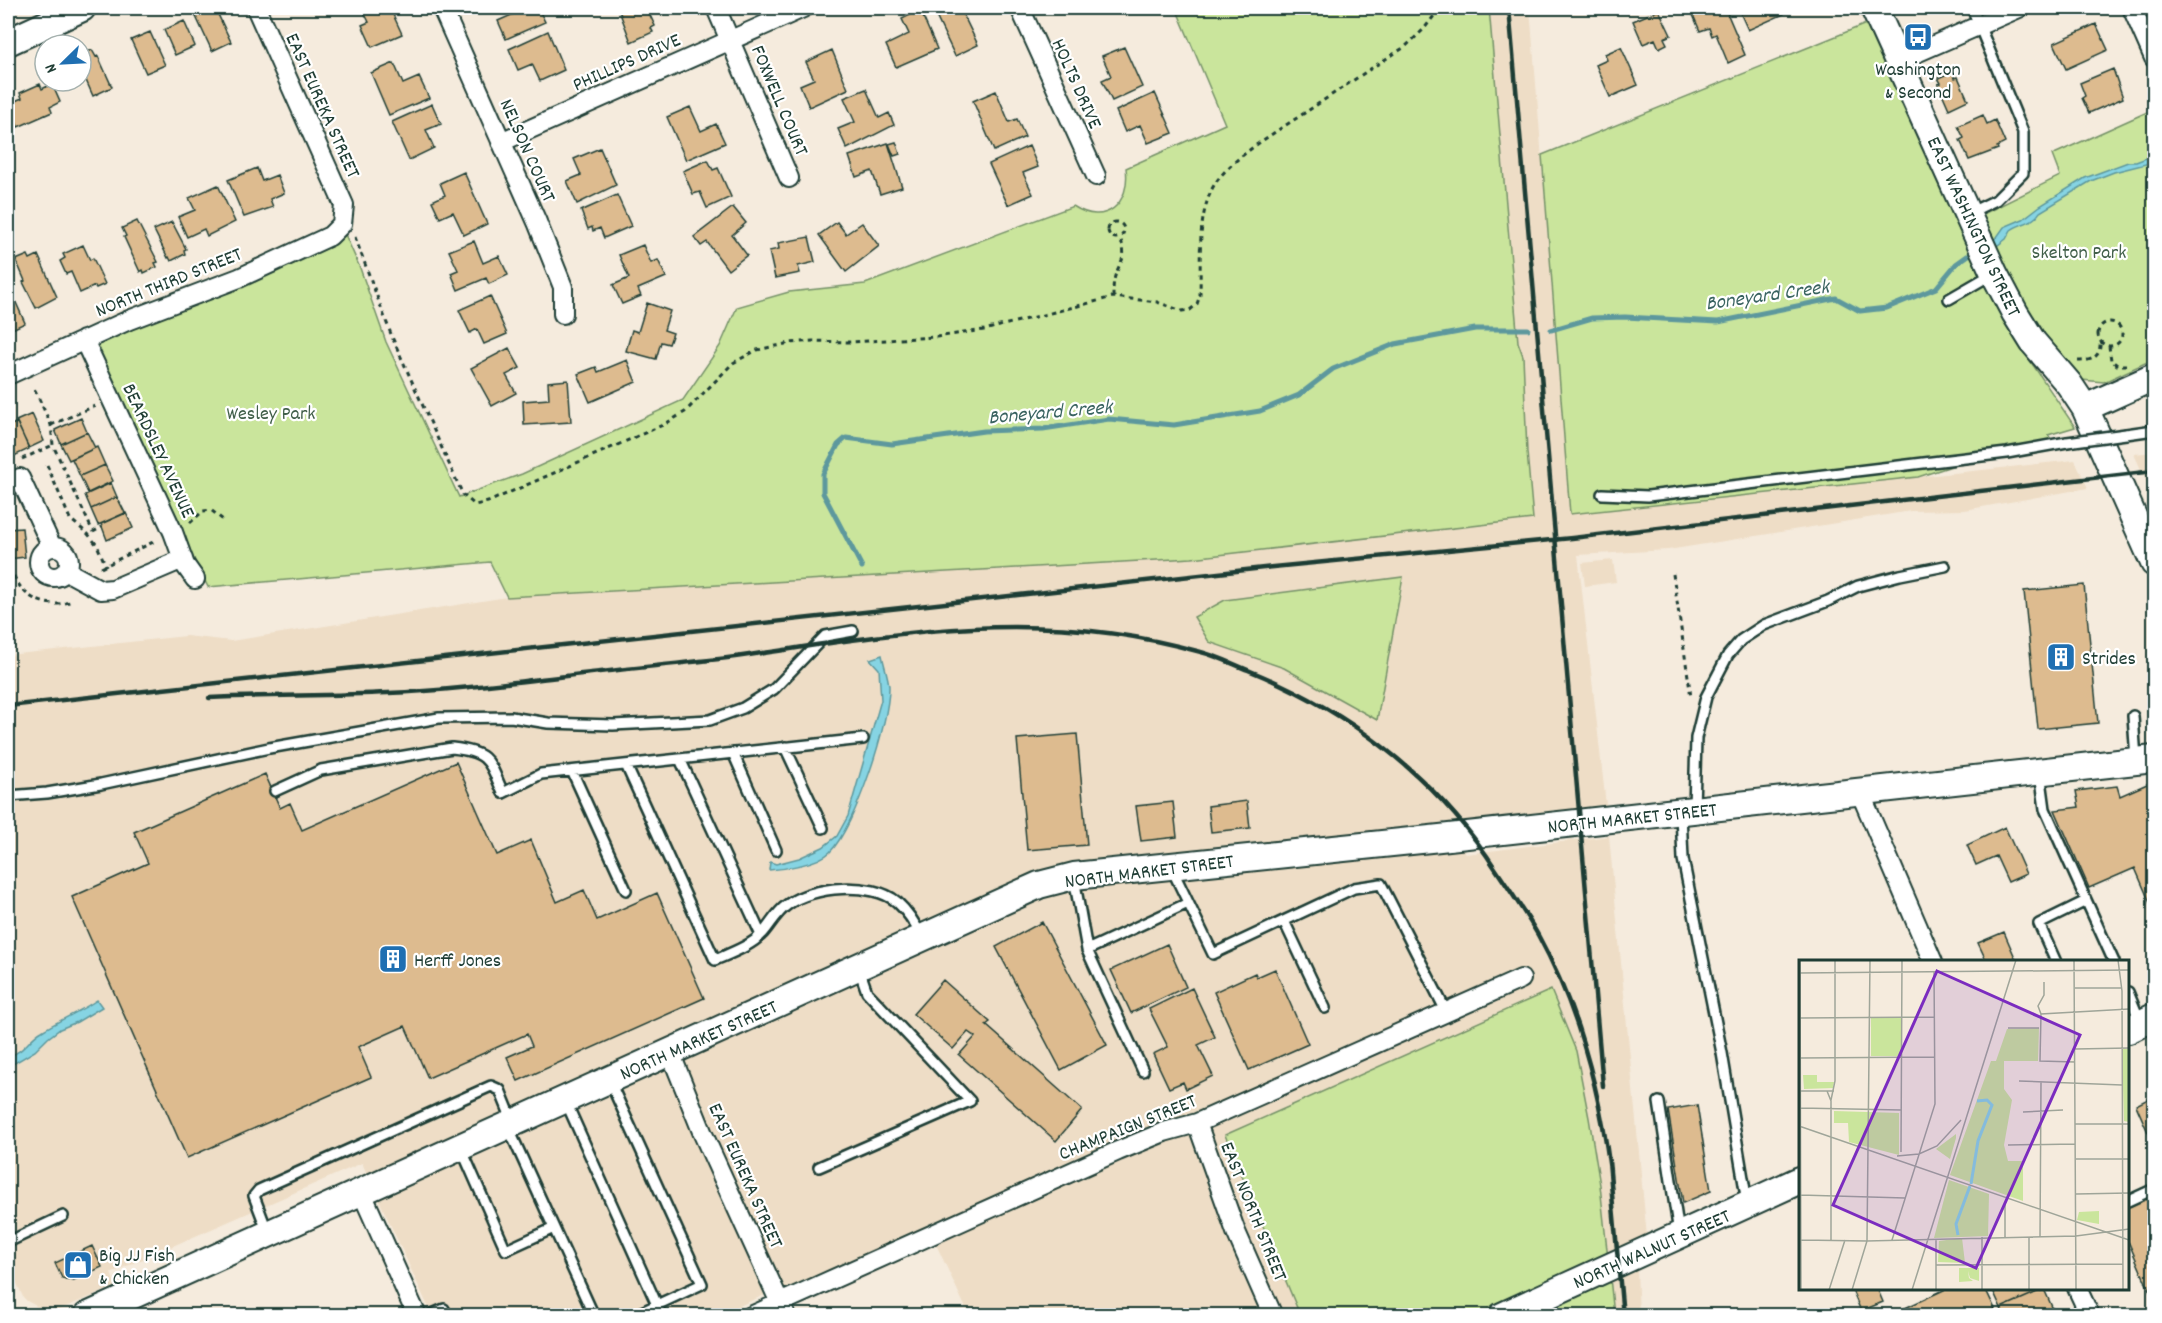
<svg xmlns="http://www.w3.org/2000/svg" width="2162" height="1323" font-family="Dekko,sans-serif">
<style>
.built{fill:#eeddc6}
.green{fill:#cae59c;stroke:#749168;stroke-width:1.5}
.water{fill:#86d4e3;stroke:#5d989d;stroke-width:1.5}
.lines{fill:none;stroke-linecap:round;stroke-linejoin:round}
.stream{stroke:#5d989d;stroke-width:5}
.building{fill:#ddbb8f;stroke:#1f3d34;stroke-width:1.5}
.lane-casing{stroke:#1f3d34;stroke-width:14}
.street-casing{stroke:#1f3d34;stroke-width:22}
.secondary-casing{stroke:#1f3d34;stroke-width:30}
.path{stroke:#1f3d34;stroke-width:3;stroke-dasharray:4.5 4.5;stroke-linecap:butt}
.lane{stroke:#fff;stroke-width:9}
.street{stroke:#fff;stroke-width:18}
.secondary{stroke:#fff;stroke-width:26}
.rail{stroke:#1f3d34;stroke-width:4.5}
.lane-bridge-casing{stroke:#1f3d34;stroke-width:14;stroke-linecap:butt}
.lane-bridge{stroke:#fff;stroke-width:9}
.labels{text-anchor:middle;stroke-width:4.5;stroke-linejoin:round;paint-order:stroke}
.street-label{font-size:20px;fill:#1f3d34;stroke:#fff}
.poi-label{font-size:20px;fill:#1f3d34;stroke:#fff;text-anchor:start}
.park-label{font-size:20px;fill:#415f49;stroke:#fff}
.water-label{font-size:21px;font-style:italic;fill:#396360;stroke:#fff}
.inset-river{fill:none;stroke:#86d4e3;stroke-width:3}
.inset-road{fill:none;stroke:#9fa599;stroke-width:1.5}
.view{fill:#7b2cbf;fill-opacity:0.15;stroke:#7b2cbf;stroke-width:3}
.inset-edge{fill:none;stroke:#1f3d34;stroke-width:3}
</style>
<rect width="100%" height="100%" fill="#f5ebdd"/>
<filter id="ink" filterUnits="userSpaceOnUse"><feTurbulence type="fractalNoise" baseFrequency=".0167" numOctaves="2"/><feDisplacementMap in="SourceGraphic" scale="12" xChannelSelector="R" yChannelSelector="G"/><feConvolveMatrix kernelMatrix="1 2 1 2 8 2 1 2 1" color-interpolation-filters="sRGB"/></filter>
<g filter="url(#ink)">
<path class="built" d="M1489,8H1530L1570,514L2075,460L2088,488L1965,510L1911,511L1668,550L1578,555L1606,805L1440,823L1466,854L1609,836L1647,1237L1608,1253L1611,1280L1637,1269L1639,1315H969L934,1240L794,1303L783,1287L718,1315H432L362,1163L111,1273L116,1286L56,1311L40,1308L27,1301L23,1297L8,1263V655L186,636L231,641L507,597L1192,558L1533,519Z
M2154,452V486L2149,487L2134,454Z
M1613,560L1616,582L1585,586L1582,563Z"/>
<path class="green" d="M1176,8H1489L1518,342L1523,356L1527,452L1533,519L1192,558L507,597L490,562L208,587L85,340L344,232L360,268L386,342L459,497L522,474L683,400L720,346L737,307L789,292L865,284L1073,206C1105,227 1131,204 1126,168L1225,124Z
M1871,22L1981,273L2014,337L2075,427L2048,435L2053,441L2013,446L1918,477L1570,514L1542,155Z
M2154,109V359L2104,382L2081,380L2052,351L2020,305L1979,216L2060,176L2052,155Z
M1403,577L1377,720L1284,668L1209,642L1194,617L1225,600Z
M1551,990L1576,1051L1589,1118L1600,1185L1614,1315H1300L1225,1135Z"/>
<path class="water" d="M2154,155V162L2114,172L2091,181L2040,212C2034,223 2020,223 2011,230L2006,239L1994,248L1991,241L1997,237L2004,227L2023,219L2040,206L2085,178L2128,162H2136Z
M882,655C884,665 888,676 889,686C890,722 855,827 830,852C818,864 784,869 769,870L770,862L776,864L799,858L823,847L837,836L848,816L881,700L879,669L870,659Z
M97,1000L102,1007L77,1022L60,1029L48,1038L35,1051L8,1067V1056C25,1052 29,1038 42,1031C60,1020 79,1012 97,1000Z"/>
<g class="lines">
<path class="stream" d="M1551,330L1592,318L1625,317L1718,322L1836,298L1860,311L1887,308L1936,288L1956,264L1970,254
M862,567L823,493V474L838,445L846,438L892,444L984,431L1043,429L1109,419L1174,425L1260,411L1299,395L1333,369L1395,344L1475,329H1528"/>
</g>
<path class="building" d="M192,8H215L231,42L212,51Z
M362,8H390L402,34L372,47L362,25L369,22Z
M511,8H538L545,22L506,39L498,21L514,14Z
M618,8H655L648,11L655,26L651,28L653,32L631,42Z
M932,8H960L978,45L955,56Z
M1690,8H1725L1745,55L1728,63L1716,34L1712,36L1709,28L1700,31Z
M1738,8H1781L1784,14L1748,30Z
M920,10L937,49L896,67L886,45L909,34L902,19Z
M1659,10L1671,35L1664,38L1667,44L1659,48L1655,39L1643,44L1633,21Z
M184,21L195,46L175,55L164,30Z
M2096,24L2108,50L2066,69L2054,43Z
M548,31L564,70L540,81L532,64L518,70L509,49Z
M150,32L165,65L146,73L131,40Z
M1124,47L1142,87L1112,101L1102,80L1111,76L1102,56Z
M1621,47L1638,85L1610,97L1596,65L1607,60L1605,54Z
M92,50L96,57L98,56L112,87L93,96L81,69V64L84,63L81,55Z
M832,50L848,89L809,107L800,85L814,79L806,62Z
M394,63L403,84L419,77L429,98L389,115L371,73Z
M2113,69L2123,98L2089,113L2082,98L2085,96L2080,83Z
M1952,72L1955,78L1958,77L1968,100L1949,109L1938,84L1941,83L1938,78Z
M40,84L42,89L52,84L60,102L50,107L52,112L18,127L8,104L22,98L20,93Z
M866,89L879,118L889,113L894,125L847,149L838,129L855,122L844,98Z
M996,91L1009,122L1017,119L1025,137L994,151L973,101Z
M1155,93L1173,133L1148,143L1140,125L1125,132L1116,111Z
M432,104L441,124L426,130L434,148L409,160L392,122Z
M690,107L701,131L716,124L725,143L686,160L667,117Z
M1983,115L1987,124L1995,120L2005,143L1997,147L1998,149L1969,160L1960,140L1964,138L1958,126Z
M896,142L900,154L894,156L889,144Z
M888,143L902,187L880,194L872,171L856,177L849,156Z
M1029,146L1038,167L1023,173L1033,194L1008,205L989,164Z
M600,148L616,185L577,204L567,181L581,175L574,159Z
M708,160L713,170L718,168L731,197L707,208L700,192L693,194L683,171Z
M257,168L262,181L277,175L284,193L270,199L273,207L244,217L228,180Z
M464,172L487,224L464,235L453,212L440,218L432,201L445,195L440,183Z
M218,185L235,222L207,236L204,229L187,237L178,217L195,210L189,198Z
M617,195L631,226L604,238L600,228L593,231L592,227L588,229L581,211Z
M733,207L746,223L732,235L747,255L728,270L707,242L701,246L694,237Z
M137,221L158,262L155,263L157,267L144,273L143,270L140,272L124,237L126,236L122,228Z
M172,222L186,249L184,250L185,254L171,261L169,257L168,258L154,230Z
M837,222L846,234L862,223L879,246L846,272L819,235Z
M809,237L815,262L798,266L800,273L775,278L769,251L779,249L778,243Z
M474,241L483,263L499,256L508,275L489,284L486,278L458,290L451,273L458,270L449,251Z
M83,245L90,260L93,258L105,284L96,288L95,286L80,293L71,272L66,274L60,261L65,258L63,254Z
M643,245L651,263L658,260L666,277L638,289L641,296L622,304L613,285L629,278L619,255Z
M28,255L30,259L38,255L57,297L36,308L23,282L25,281L16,260Z
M10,289L25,323L8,331V290Z
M490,296L507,334L484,344L477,329L470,333L459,310Z
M647,303L670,311L664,330L673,333L669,344L661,342L656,359L626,351L632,330L638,332Z
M509,348L520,368L506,375L516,393L492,406L471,368Z
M627,360L636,382L590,402L578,374L596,367L598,372Z
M568,380L571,422L524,425L523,401L549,399L548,382Z
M32,414L44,441L29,448L16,421Z
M81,418L87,432L61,444L55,430Z
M17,422L29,449L14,456L8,441V427Z
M87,432L95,448L69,460L61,444Z
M8,441L14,456L8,459Z
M97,447L105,465L80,476L72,459Z
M105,465L113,481L88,493L80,476Z
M111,483L117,497L91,509L85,495Z
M117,497L125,513L98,525L91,509Z
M126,513L133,528L107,540L101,524Z
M22,528L25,557L8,559V529Z
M2084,585L2098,723L2038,729L2024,591Z
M1077,734L1087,845L1027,850L1017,739Z
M456,762L497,855L531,840L557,902L584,890L597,920L657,893L704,998L518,1081L507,1057L532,1046L527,1034L428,1078L405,1026L358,1047L371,1077L187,1158L72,897L148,863L134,832L265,774L280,808L290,803L302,830Z
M2154,781V912L2135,868L2089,888L2055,810L2079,807L2076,791L2117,786L2120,796Z
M1247,801L1250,828L1211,832L1208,806Z
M1173,802L1177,837L1141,841L1136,806Z
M2005,827L2026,874L2008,882L1996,856L1976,865L1967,845Z
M1042,922L1107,1045L1061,1070L996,947Z
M2004,932L2017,962H1987L1978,943Z
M1167,944L1186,987L1131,1013L1111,970Z
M1275,969L1308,1044L1249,1070L1214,992L1255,973L1257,977Z
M943,980L990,1022L986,1025L1082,1110L1056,1141L959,1055L975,1037L968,1032L953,1049L913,1014Z
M1192,988L1215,1037L1198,1045L1213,1076L1186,1089L1183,1082L1169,1088L1153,1054L1168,1047L1149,1009Z
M2154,1096V1146L2136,1105Z
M1697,1105L1711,1191L1683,1203L1668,1110Z
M2154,1194V1301L2128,1241V1207Z
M92,1246L102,1267L72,1281L62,1278L55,1263Z
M1851,1288H1877L1883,1302L1861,1311Z
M1948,1288H1985L1995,1309L1981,1316H1888Z
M1992,1288H2044V1289L2001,1308Z
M2044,1289L2056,1316H2004L2001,1308Z"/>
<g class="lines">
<g class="lane-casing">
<path id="lane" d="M1969,213L1996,200L2023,173V132L1972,8
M1949,299L1994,273
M2126,434L2154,430
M1602,494L1648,496L2007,453L2067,442
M2133,716L2136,759
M785,747L823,828
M733,753L776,850
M680,759L761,935
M626,765L715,960C731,953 751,946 763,933C771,924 776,913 787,905C812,886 872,881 897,902C908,912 915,923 921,936
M572,771L626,890
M2040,772L2045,809L2114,962
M275,791L321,770L452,748C490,752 489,761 503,793L541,774L863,739
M8,796L47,793L101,784L269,748L439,718L511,717L548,723L613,725L710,720L743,708L774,689L825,636L853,631
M1694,808L1696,738L1706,697L1728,655L1741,640L1764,625L1828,601L1858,586L1900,575L1945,566
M1681,814L1683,859L1722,1053L1747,1202
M1171,867L1213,954L1354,888L1381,884L1447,1013
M1074,878L1087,950
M1284,921L1325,1008
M2056,962L2039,924L2086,901
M2128,992L2140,1021
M1143,1071L1087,950L1188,903
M610,1082L702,1284L633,1316
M566,1102L662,1316
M1659,1102L1679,1233
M508,1127L594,1316
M461,1148L506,1250L554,1228
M819,1167L970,1101L867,992L859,969
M2128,1201L2154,1189
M268,1233L254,1196L259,1190L491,1086L500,1090L513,1122
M8,1242L63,1216
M428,1316L444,1309"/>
</g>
<g class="street-casing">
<path id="street" d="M442,8L537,222L563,287V314
M716,8L789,178
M1020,8L1096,176
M2132,8L2154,58
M1898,61L2019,8
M501,142L803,8
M84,340L173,532L185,565L195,579
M8,375L129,320L239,278L330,236L342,224L344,205L256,8
M20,478L52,547
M39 562a15 15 0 1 1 30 0a15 15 0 1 1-30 0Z
M66,571L101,590L113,589L183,559
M1860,792L1933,962
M670,1052L703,1134L786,1316
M1197,1123L1236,1232L1273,1316
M361,1191L417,1316
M2077,1288L2090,1316
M751,1316L1118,1151L1164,1132L1197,1123L1521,979"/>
</g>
<g class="secondary-casing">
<path id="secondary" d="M1874,8L1994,273L2015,313L2033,342L2069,384L2085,408L2154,563
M8,42L82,8
M2085,408L2154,377
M2128,1030L2154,1017
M87,1316L1039,885L1074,876L1440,838L2154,759
M1502,1316L1800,1180"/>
</g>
<path class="path" d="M1108 230a8 8 0 1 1 16 0a8 8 0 1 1-16 0Z
M355,237L392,337L463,495L475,505L488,502L665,424L685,412L733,363L757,350L790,343L813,341L850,342L936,337L984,330L1113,297L1157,302L1182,311L1190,310L1197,304L1200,295C1201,260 1197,223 1211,191C1225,160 1281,129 1309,110C1341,89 1372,67 1405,47L1424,29L1440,8
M1113,297C1113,291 1113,282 1115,276C1121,259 1128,258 1120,238
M2098 334a12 12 0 1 1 24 0a12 12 0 1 1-24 0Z
M2109,346L2111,360L2117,365H2126
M2078,361C2092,361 2101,357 2100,342
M35,390L51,425L53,445L93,532
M51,425L95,406
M22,459L53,445
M47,465L70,519L88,534L97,545L106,566
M190,523L203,511L211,510L223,520
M93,532L102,527
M101,568L157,540
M8,571H12C21,598 46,610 73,601
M1673,574L1691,697"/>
<use href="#lane" class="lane"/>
<use href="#street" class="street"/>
<use href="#secondary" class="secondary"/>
<path class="rail" d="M1509,8L1603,1086
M209,698C268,695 328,696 388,693C447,691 507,683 566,676C622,669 679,664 735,657C814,646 893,632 973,628C1048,624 1127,631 1201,652C1217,656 1233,664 1248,670C1344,709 1428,771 1487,856C1504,882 1522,907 1538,935C1578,1008 1599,1087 1610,1170
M8,706L1273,567L1572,538L2154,471
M1609,1161L1623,1316"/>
<g class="lane-bridge-casing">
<path id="lane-bridge" d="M2067,442L2126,434"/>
</g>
<use href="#lane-bridge" class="lane-bridge"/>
</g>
</g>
<defs>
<g id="bus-square" transform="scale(1.5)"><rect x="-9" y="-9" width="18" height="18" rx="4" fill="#1f6fb2" stroke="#fff"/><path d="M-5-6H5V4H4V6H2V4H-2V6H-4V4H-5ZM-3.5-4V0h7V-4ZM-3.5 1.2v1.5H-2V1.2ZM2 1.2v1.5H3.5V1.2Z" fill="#fff"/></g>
<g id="building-square" transform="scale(1.5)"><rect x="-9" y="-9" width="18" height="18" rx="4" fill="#1f6fb2" stroke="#fff"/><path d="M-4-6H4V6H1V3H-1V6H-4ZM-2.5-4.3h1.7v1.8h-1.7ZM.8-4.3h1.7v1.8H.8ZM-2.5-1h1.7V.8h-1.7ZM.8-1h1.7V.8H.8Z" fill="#fff"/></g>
<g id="shop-square" transform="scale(1.5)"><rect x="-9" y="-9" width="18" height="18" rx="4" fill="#1f6fb2" stroke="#fff"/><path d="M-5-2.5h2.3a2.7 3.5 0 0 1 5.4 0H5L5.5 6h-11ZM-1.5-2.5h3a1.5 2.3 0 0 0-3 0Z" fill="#fff"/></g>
</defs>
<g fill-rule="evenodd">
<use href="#bus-square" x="1918" y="37"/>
<use href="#building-square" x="2061" y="657"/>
<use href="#building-square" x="393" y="959"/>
<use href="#shop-square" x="78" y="1265"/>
</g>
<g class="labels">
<g class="street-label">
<text transform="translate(626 61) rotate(-24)" y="7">PHILLIPS DRIVE</text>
<text transform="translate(1078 83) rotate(66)" y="7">HOLTS DRIVE</text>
<text transform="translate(781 100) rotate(67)" y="7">FOXWELL COURT</text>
<text transform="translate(324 105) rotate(66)" y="7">EAST EUREKA STREET</text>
<text transform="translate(529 150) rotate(66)" y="7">NELSON COURT</text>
<text transform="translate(1975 226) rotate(65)" y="7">EAST WASHINGTON STREET</text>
<text transform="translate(168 281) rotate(-22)" y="7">NORTH THIRD STREET</text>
<text transform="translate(160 450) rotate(65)" y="7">BEARDSLEY AVENUE</text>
<text transform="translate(1632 817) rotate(-6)" y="7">NORTH MARKET STREET</text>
<text transform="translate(1149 870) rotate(-7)" y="7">NORTH MARKET STREET</text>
<text transform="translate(698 1039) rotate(-24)" y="7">NORTH MARKET STREET</text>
<text transform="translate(1127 1126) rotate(-22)" y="7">CHAMPAIGN STREET</text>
<text transform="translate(747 1175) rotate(66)" y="7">EAST EUREKA STREET</text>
<text transform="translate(1255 1211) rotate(68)" y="7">EAST NORTH STREET</text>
<text transform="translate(1651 1248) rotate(-24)" y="7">NORTH WALNUT STREET</text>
</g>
<g class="poi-label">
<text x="1918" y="75" text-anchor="middle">Washington<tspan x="1918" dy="23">&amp; Second</tspan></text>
<text x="2082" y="664">Strides</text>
<text x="414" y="966">Herff Jones</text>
<text x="99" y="1261">Big JJ Fish<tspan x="99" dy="23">&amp; Chicken</tspan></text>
</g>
<g class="park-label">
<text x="2079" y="258">Skelton Park</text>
<text x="271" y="419">Wesley Park</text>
</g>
<g class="water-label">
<text transform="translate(1767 294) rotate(-8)" y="7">Boneyard Creek</text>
<text transform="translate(1050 411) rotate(-5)" y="7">Boneyard Creek</text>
</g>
</g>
<g transform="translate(1799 960)">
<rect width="330" height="330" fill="#f5ebdd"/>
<path d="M102,57V96H72V58ZM240,68L239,101H205V129L213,140L205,185L209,201H224V241L151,215L192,101H197L208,69ZM323,89H330V162L325,161ZM4,115H18V122H35L34,128L5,129ZM35,151L100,153V195L50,182L49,163H35ZM157,174V178L151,199L137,189ZM150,220L190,234L189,276L135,278ZM300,251V264L278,260L280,252ZM163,278L166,303L139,302L140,281ZM160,308H180V321L171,318L169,311L170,318L174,321L160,322Z" fill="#cae59c"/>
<path class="inset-river" d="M172,224L179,181L193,145L188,140L178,141M159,275L157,264L171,226"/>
<path class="inset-road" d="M1,0L2,330M71,0L68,281L277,276L330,269M275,0L277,330M319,0L323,31L324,330M0,13L330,10M276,28H322M242,54L239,46L245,35V22M1,58L135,57M209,68H240M276,89L330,88M1,98L135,97M276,102L241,101L242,54L330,49M220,121L323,125M2,131H35M28,131L32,141V280M32,140L36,121V0M1,148L102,150M224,152L264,150M276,164H330M0,166L330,280M209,185L276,184M102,192L103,0M98,196L120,194L138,186L162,160M277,199H330M277,234L330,233M1,235L106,238M206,277V243M230,277V330M241,277L242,122M2,280L68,281L53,330M93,280L136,144L135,12M137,305L324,304M30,330L46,280M113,330L217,0M137,330V280M183,330V277"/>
<path class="view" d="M138,11L281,75L177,308L34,245Z"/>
<rect width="330" height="330" class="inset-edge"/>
</g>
<rect width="2162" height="1323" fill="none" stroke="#fff" stroke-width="30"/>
<rect x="15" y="15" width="2132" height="1293" fill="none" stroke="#1f3d34" stroke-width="2" filter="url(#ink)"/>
<g transform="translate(63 63) rotate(246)"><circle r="28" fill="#ffffff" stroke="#a5b1ae" stroke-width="1.5"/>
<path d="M0-4.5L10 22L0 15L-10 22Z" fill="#1f6fb2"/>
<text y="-9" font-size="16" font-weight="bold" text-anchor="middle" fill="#1f3d34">N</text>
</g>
</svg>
